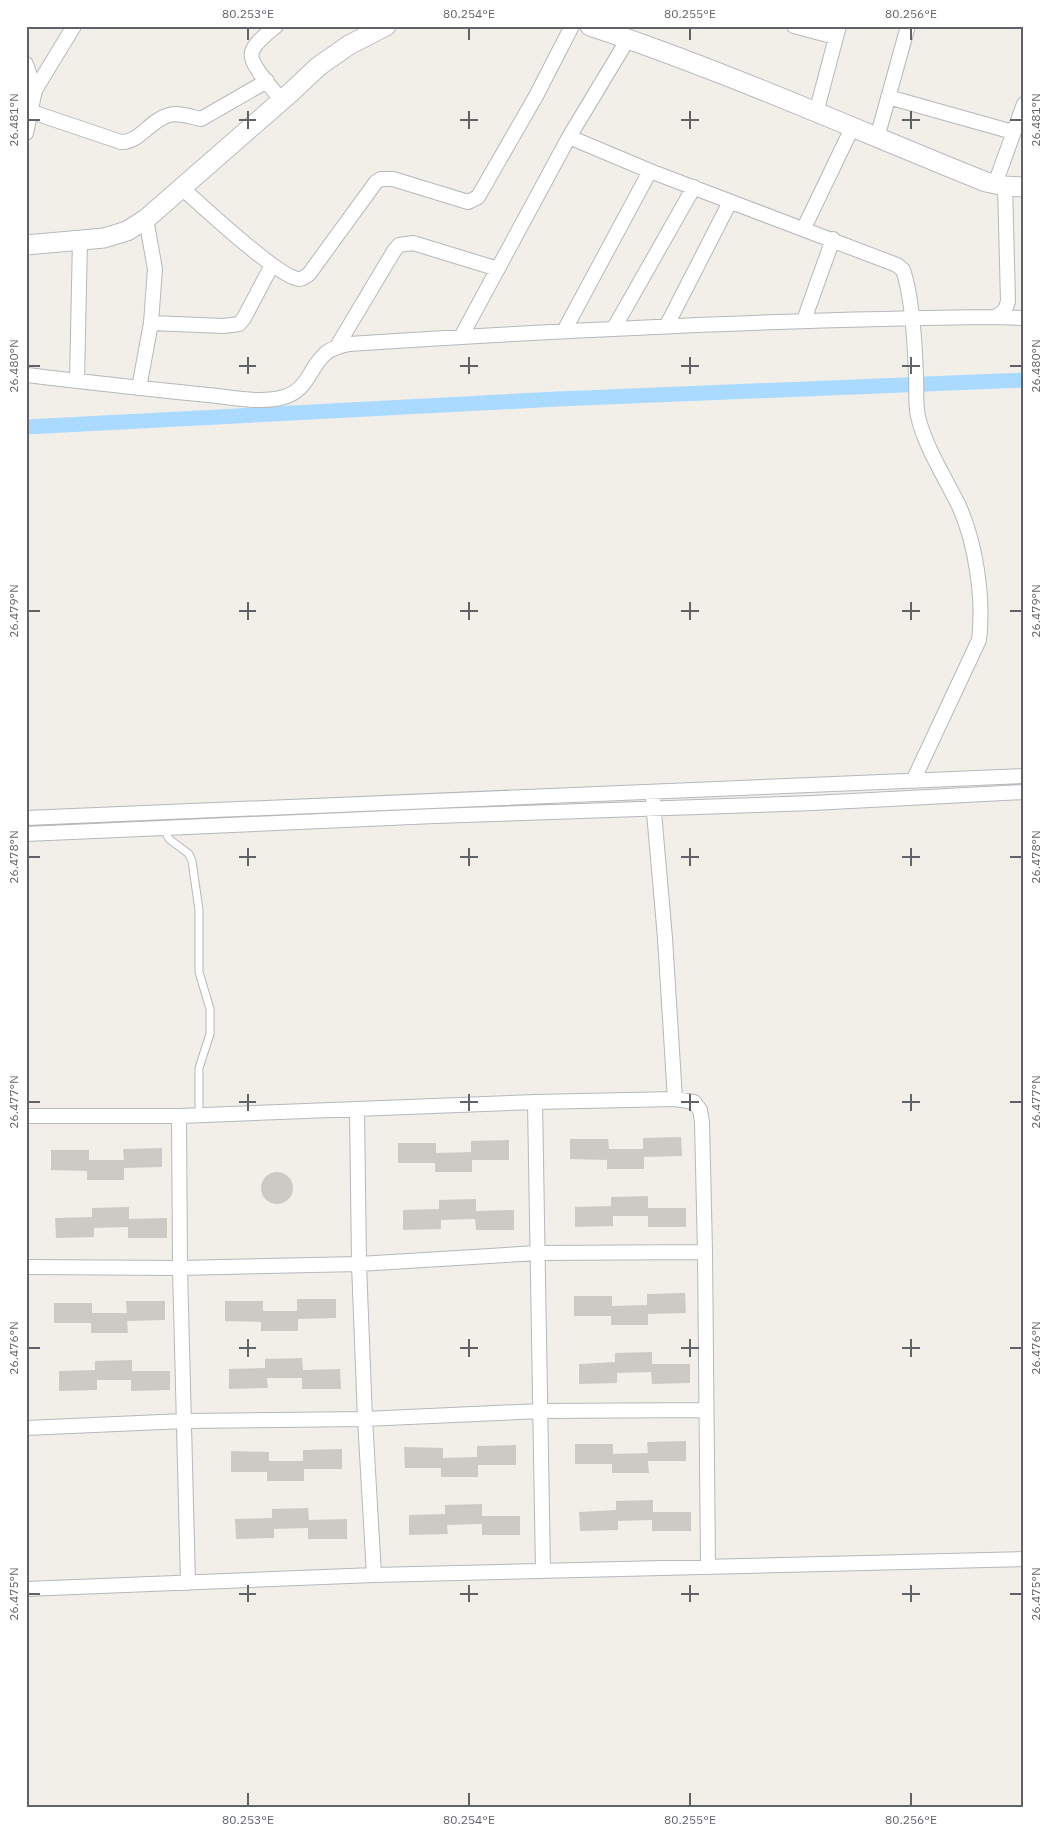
<svg xmlns="http://www.w3.org/2000/svg" width="1050" height="1833" font-family="'IBM Plex Sans',sans-serif">
<style>
.lines{fill:none;stroke-linecap:round;stroke-linejoin:round}
.canal{stroke:#aadaff;stroke-width:15}
.building{fill:#cccac5}
.lane-casing{stroke:#b5b8bc;stroke-width:9}
.street-casing{stroke:#b5b8bc;stroke-width:16}
.secondary-casing{stroke:#b6babf;stroke-width:21}
.lane{stroke:#fff;stroke-width:7}
.street{stroke:#fff;stroke-width:14}
.secondary{stroke:#fff;stroke-width:19}
.ticks{fill:none;stroke:#5f6368;stroke-width:2}
.neatline{fill:none;stroke:#5f6368;stroke-width:2}
.ticks-label{font-size:12px;text-anchor:middle;fill:#5f6368}
</style>
<rect width="100%" height="100%" fill="#f1efe8"/>
<g class="lines">
<path class="canal" d="M26,427L558,399L1024,380"/>
</g>
<path class="building" d="M681,1137L682,1156L644,1157V1169H607V1160L570,1159V1139H608L609,1149H643V1138Z
M509,1140V1160H472V1172H435V1163H398V1143H436V1153L471,1152V1141Z
M162,1148V1167L124,1168V1180H87V1171L51,1170V1150H89V1160H124L123,1149Z
M261 1188a16 16 0 1 1 32 0a16 16 0 1 1-32 0Z
M648,1196V1208H686V1227H648V1216H613V1226L575,1227V1207L611,1206V1197Z
M476,1199V1211L514,1210V1230H476L475,1219L441,1220V1229L403,1230V1210L439,1209V1200Z
M129,1207V1219L167,1218V1238H128V1227L94,1228V1237L56,1238L55,1218L92,1217V1208Z
M685,1293L686,1313L648,1314V1325H611V1316H574V1296H612V1306L647,1305V1294Z
M297,1299H336V1318L298,1319V1331H261V1322L225,1321V1301H263V1311H297Z
M126,1301H165V1320L127,1321L128,1333H91V1323H54V1303H92V1313H127Z
M652,1352V1364H690V1383L652,1384L651,1372L617,1373V1383L579,1384V1364L615,1362V1353Z
M302,1358L303,1370L340,1369L341,1389H302V1378H267L268,1388L229,1389V1369L265,1368V1359Z
M132,1360V1371H170V1390L131,1391V1380H97V1390L59,1391V1371L95,1370V1361Z
M686,1441V1461H648L649,1473H612V1464H575V1444H613V1454L648,1453L647,1442Z
M516,1445V1465H478V1477H441V1468H405L404,1447L443,1448V1458L477,1457V1446Z
M342,1449V1469H304V1481H267V1472H231V1451L269,1452V1461H303V1450Z
M653,1500V1512H691V1531H652V1520L618,1521V1530L580,1531L579,1512L616,1510V1501Z
M482,1504V1516H520V1535H482V1524L447,1525L448,1534L409,1535V1515L445,1514V1505Z
M308,1508L309,1520L347,1519V1539H308V1528L274,1529V1538L236,1539L235,1519L272,1518V1509Z"/>
<g class="lines">
<g class="lane-casing">
<path id="lane" d="M164,828L169,839L189,854L192,861L199,910V972L210,1009V1034L199,1068V1114"/>
</g>
<g class="street-casing">
<path id="street" d="M276,26C268,33 255,42 252,52C248,64 275,91 282,101
M794,26L835,37
M26,64L35,90
M888,97L1013,132
M32,112L121,142C139,143 150,120 169,115C179,112 191,117 201,119L267,81
M816,113L839,26
M26,133L35,90L74,26
M569,137L650,171L897,265L903,270C912,296 915,346 916,375C917,388 915,403 918,416C924,445 946,479 959,506C976,544 984,599 979,640L913,781
M877,138L908,26
M995,184L1024,104
M182,188C201,205 279,278 299,279C303,279 306,276 309,274L376,182L381,179H393L468,202L478,197L536,96L572,26
M804,228L852,128
M995,317L1024,318
M804,320L833,239
M151,323L224,326L239,324L244,318L272,265
M667,325L730,202
M614,328L694,187
M564,331L650,171
M461,337L569,137L628,39
M336,348L394,251L399,245L413,243L498,269
M26,375C87,382 147,389 208,395C231,397 260,404 284,397C308,390 309,368 325,354C331,348 341,346 349,344C564,330 779,319 995,317C1003,313 1006,310 1008,301L1005,186
M77,381L80,240
M139,388L151,323L155,269L146,219
M653,801L665,938L675,1099
M26,818L1024,776
M26,834L435,816L813,803L1024,792
M535,1102L543,1571
M357,1110L359,1264L365,1419L374,1575
M26,1116H179L535,1102L675,1099L694,1102L700,1110L702,1122L705,1252L708,1567
M179,1116L180,1268L188,1583
M26,1267L180,1268L359,1264L538,1253L705,1252
M26,1428L184,1421L365,1419L540,1411L706,1410
M26,1589L374,1575L1024,1559"/>
</g>
<g class="secondary-casing">
<path id="secondary" d="M590,26C725,71 854,129 986,182L1005,186L1024,187
M26,245L104,238L127,231L146,219L289,94L319,66L349,45L386,26"/>
</g>
<use href="#lane" class="lane"/>
<use href="#street" class="street"/>
<use href="#secondary" class="secondary"/>
</g>
<path class="ticks" d="M248,28V40M469,28V40M690,28V40M911,28V40M248,111V129M469,111V129M690,111V129M911,111V129M28,120H40M239,120H256M460,120H478M681,120H699M902,120H920M1010,120H1022M248,357V374M469,357V374M690,357V374M911,357V374M28,366H40M239,366H256M460,366H478M681,366H699M902,366H920M1010,366H1022M248,602V620M469,602V620M690,602V620M911,602V620M28,611H40M239,611H256M460,611H478M681,611H699M902,611H920M1010,611H1022M248,848V866M469,848V866M690,848V866M911,848V866M28,857H40M239,857H256M460,857H478M681,857H699M902,857H920M1010,857H1022M248,1094V1111M469,1094V1111M690,1094V1111M911,1094V1111M28,1102H40M239,1102H256M460,1102H478M681,1102H699M902,1102H920M1010,1102H1022M248,1339V1357M469,1339V1357M690,1339V1357M911,1339V1357M28,1348H40M239,1348H256M460,1348H478M681,1348H699M902,1348H920M1010,1348H1022M248,1585V1602M469,1585V1602M690,1585V1602M911,1585V1602M28,1594H40M239,1594H256M460,1594H478M681,1594H699M902,1594H920M1010,1594H1022M248,1793V1806M469,1793V1806M690,1793V1806M911,1793V1806"/>
<rect width="1050" height="1833" fill="none" stroke="#ffffff" stroke-width="55"/>
<rect x="28" y="28" width="994" height="1778" class="neatline"/>
<g class="ticks-label">
<text x="248" y="18">80.253°E</text>
<text x="469" y="18">80.254°E</text>
<text x="690" y="18">80.255°E</text>
<text x="911" y="18">80.256°E</text>
<text transform="translate(14 120) rotate(-90)" y="4">26.481°N</text>
<text transform="translate(1036 120) rotate(-90)" y="4">26.481°N</text>
<text transform="translate(14 366) rotate(-90)" y="4">26.480°N</text>
<text transform="translate(1036 366) rotate(-90)" y="4">26.480°N</text>
<text transform="translate(14 611) rotate(-90)" y="4">26.479°N</text>
<text transform="translate(1036 611) rotate(-90)" y="4">26.479°N</text>
<text transform="translate(14 857) rotate(-90)" y="4">26.478°N</text>
<text transform="translate(1036 857) rotate(-90)" y="4">26.478°N</text>
<text transform="translate(14 1102) rotate(-90)" y="4">26.477°N</text>
<text transform="translate(1036 1102) rotate(-90)" y="4">26.477°N</text>
<text transform="translate(14 1348) rotate(-90)" y="4">26.476°N</text>
<text transform="translate(1036 1348) rotate(-90)" y="4">26.476°N</text>
<text transform="translate(14 1594) rotate(-90)" y="4">26.475°N</text>
<text transform="translate(1036 1594) rotate(-90)" y="4">26.475°N</text>
<text x="248" y="1824">80.253°E</text>
<text x="469" y="1824">80.254°E</text>
<text x="690" y="1824">80.255°E</text>
<text x="911" y="1824">80.256°E</text>
</g>
</svg>
